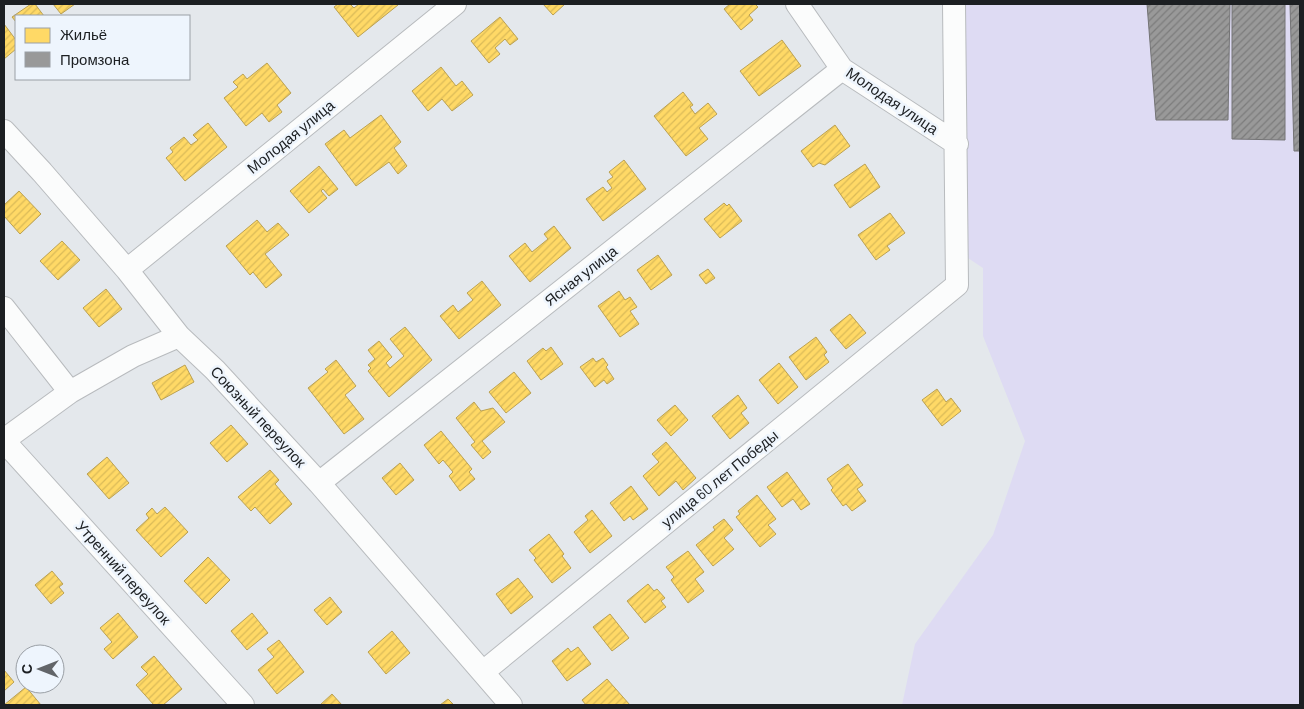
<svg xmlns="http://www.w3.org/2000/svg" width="1304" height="709" font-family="Barlow,sans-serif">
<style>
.green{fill:#dedbf3}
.homes{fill:url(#homes-hatch);stroke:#bba152}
.industry{fill:url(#industry-hatch);stroke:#747475}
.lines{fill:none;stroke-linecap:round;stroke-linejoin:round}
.minor-casing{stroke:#b8bbbe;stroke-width:24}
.minor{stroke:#fbfcfc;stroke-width:22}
.labels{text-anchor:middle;stroke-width:5;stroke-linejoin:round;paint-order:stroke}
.street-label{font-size:15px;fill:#1c1f22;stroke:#eef5fd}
</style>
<defs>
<pattern id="homes-hatch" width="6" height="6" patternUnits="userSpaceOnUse" patternTransform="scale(1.25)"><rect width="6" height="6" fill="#ffd966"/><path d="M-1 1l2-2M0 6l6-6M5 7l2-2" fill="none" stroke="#daba58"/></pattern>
<pattern id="industry-hatch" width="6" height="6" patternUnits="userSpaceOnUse" patternTransform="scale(1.25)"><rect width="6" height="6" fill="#999"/><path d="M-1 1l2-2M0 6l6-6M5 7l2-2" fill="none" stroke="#7c7c7c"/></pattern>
</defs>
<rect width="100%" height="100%" fill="#e4e8ec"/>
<path class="green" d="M963,4H1300V705H902L915,644L993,535L1025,441L983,336V268L968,258Z"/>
<path class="homes" d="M31,4H35L44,16H16V22L12,17Z
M53,4H75L61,14Z
M338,4H350L354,8L359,4H397L398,5L358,37L334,7Z
M543,4H565L553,15Z
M730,4H755L758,7L749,15L753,20L741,30L724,9Z
M500,17L518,39L510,45L505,39L495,48L500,54L489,63L471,41Z
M4,24L16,40V49L4,59Z
M782,40L801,66L759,96L740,71Z
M267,63L291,93L277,105L282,112L269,122L262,113L246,126L224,98L238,87L233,82L243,74L247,79Z
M441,67L456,86L462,81L473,95L452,111L442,99L428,111L412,91Z
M683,92L693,105L690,107L695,114L708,103L717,114L699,128L708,139L686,156L654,116Z
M381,115L401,142L394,148L407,166L398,174L389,162L356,186L325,144L344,130L350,138Z
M208,123L227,147L185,181L166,158L173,152L170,148L184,137L191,145L198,140L193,135Z
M835,125L850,146L825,165L819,163L813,167L801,151Z
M624,160L646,189L603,221L586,199L603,187L607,192L612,188L607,181L613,177L609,172Z
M865,164L880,187L850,208L834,185Z
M319,166L338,189L329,196L323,189L321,191L327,198L309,213L290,191Z
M19,191L41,214L20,234L4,216V205Z
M724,203L727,206L729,204L742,221L720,238L704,219Z
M890,213L905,233L887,246L890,250L876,260L858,235Z
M257,220L267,232L278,223L289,235L265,254L282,275L266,288L253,272L250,275L226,246Z
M554,226L571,248L530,282L509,256L525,243L532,252L548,239L544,234Z
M62,241L80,260L58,280L40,261Z
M658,255L672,275L651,290L637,270Z
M708,269L715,278L706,284L699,275Z
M482,281L501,305L459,339L440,316L453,305L458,312L473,300L467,293Z
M106,289L122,309L99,327L83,308Z
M619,291L625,300L630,297L637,307L630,311L639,324L620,337L598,306Z
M850,314L866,333L846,349L830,330Z
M405,327L432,360L389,397L368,371L371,368L368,365L375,359L368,350L379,341L392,357L386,363L390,368L404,356L390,339Z
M816,337L827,352L824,355L829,362L806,380L789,357Z
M551,347L563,364L541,380L527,361L543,348L546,351Z
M593,358L596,362L603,358L608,365L606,367L614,379L607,384L604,380L595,387L580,367Z
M336,360L356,386L345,395L364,419L344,434L308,388L328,372L325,369Z
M779,363L798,387L778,404L759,380Z
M185,365L194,382L161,400L152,383Z
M514,372L531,393L506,413L489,392Z
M937,389L946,402L951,398L961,411L942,426L922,400Z
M738,395L747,408L741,413L749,423L730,439L712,416Z
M474,402L481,411L493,408L505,422L482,441L491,452L483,459L471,445L475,442L456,418Z
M675,405L688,420L671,436L657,420Z
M231,425L248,444L227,462L210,443Z
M441,431L472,469L469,472L475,479L460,491L449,476L453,472L443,460L439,464L424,445Z
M666,442L696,478L683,490L676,481L659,496L643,476L659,462L652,454Z
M107,457L129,483L109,499L87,474Z
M400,463L414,480L396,495L382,478Z
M848,464L863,485L857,489L866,501L852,511L846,504L843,506L831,490L833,488L827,479Z
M270,470L279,480L275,484L292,504L270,524L255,507L251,511L238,497Z
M787,472L810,504L801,510L793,499L782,507L767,487Z
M631,486L648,509L633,520L630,516L624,521L610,503Z
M757,495L776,519L768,525L776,534L760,547L736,517L740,514L738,511Z
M165,507L188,532L161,557L136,530L149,518L146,514L152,508L157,514Z
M592,510L612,536L590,553L574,532L588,520L585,516Z
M724,519L733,530L724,538L734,549L713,566L696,545L715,530L713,527Z
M549,534L564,554L562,556L571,568L552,583L534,560L536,558L529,550Z
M688,551L704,572L695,579L704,591L688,603L671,580L674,577L666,567Z
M208,557L230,580L206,604L184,581Z
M52,571L63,584L59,587L64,593L51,604L35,585Z
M518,578L533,597L511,614L496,594Z
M648,584L654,591L657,589L665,598L661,601L666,607L645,623L627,601Z
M330,597L342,612L327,625L314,610Z
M118,613L138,637L113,659L104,649L112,642L100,628Z
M252,613L268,633L247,650L231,631Z
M610,614L629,638L612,651L593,627Z
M392,631L410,653L386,674L368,652Z
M279,640L304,672L277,694L258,670L274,657L267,649Z
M578,647L591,664L567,681L552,661L568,648L571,652Z
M154,656L182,689L163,705H154L136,685L148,674L141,667Z
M4,670L14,682L4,691Z
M607,679L630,705H586L582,700Z
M26,687L41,705H4Z
M332,694L342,705H320Z
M448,699L454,705H440Z"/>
<path class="industry" d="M1147,4H1230L1228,120H1156Z
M1232,4H1285V140L1232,139Z
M1290,4H1300V151H1294Z"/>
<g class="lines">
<g class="minor-casing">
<path id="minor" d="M797,4L842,69L957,144
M4,131L42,172L127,270L179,336L215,370L319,483L511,705
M127,270L455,4
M4,308L70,392
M4,440L70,392L133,356L179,336
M4,441L243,705
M319,483L842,69
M483,672L957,285L954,4"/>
</g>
<use href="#minor" class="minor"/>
</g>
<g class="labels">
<g class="street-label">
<text transform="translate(892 101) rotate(34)" y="5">Молодая улица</text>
<text transform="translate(291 137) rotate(-39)" y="5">Молодая улица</text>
<text transform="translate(581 276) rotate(-38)" y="5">Ясная улица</text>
<text transform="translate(258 417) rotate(47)" y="5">Союзный переулок</text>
<text transform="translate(720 479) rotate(-39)" y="5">улица 60 лет Победы</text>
<text transform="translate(123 573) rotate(48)" y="5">Утренний переулок</text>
</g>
</g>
<rect width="1304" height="709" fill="none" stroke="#1c1f22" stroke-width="10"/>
<rect x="15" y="15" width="175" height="65" fill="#eef5fd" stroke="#9a9fa5"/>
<rect x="25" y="28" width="25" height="15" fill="#ffd966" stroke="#9a9fa5"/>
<text x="60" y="40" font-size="15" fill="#1c1f22">Жильё</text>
<rect x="25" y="52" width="25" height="15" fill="#999999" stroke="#9a9fa5"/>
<text x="60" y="65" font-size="15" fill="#1c1f22">Промзона</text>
<g transform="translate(40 669) rotate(270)"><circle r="24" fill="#eef5fd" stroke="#9a9fa5"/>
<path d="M0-4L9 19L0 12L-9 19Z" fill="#626569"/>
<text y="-8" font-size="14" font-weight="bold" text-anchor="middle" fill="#1c1f22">С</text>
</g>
</svg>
